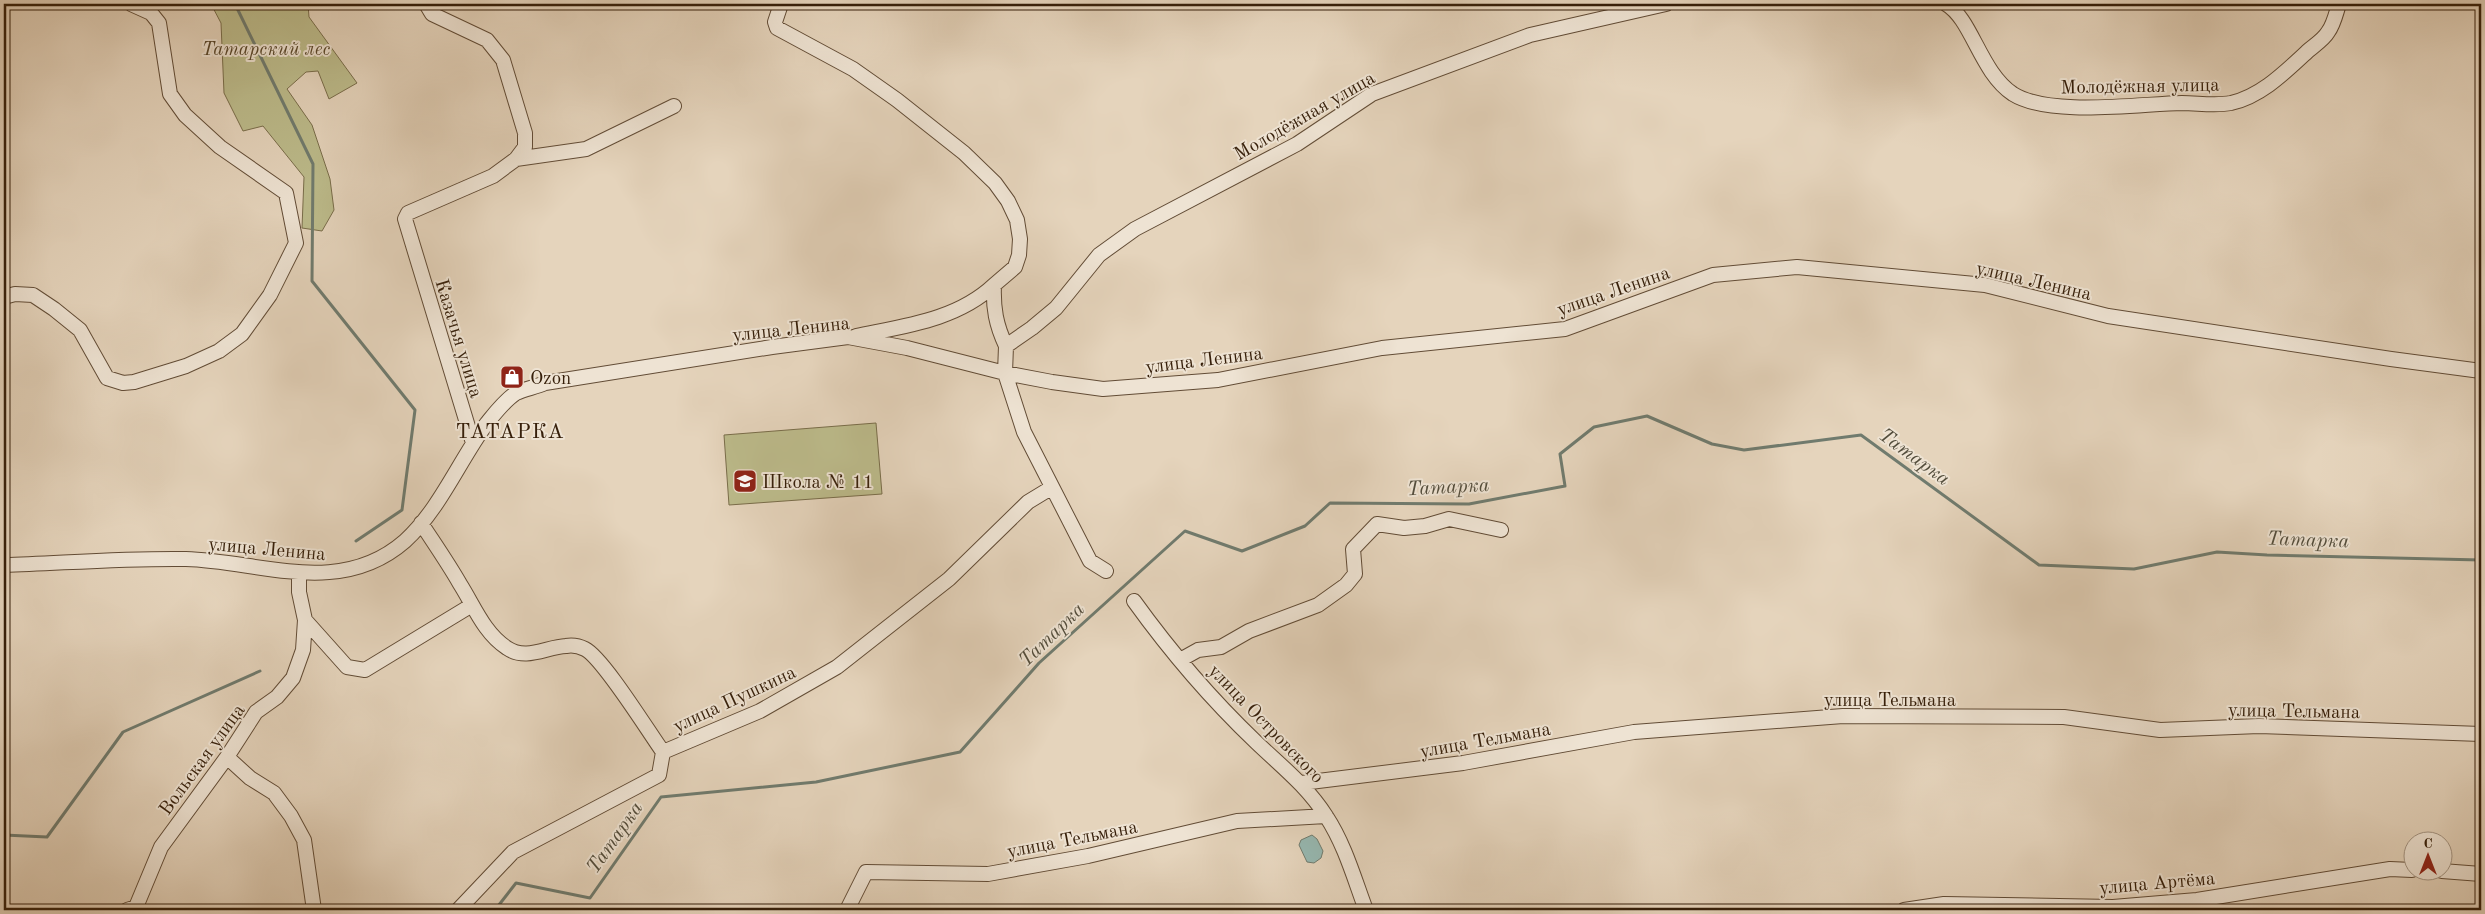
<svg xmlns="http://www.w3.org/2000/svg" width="2485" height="914" font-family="'Old Standard TT',serif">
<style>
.green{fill:#bcbb8b;stroke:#796d4a}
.water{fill:#96b8b1;stroke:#707b6e}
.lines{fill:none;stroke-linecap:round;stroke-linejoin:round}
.stream{stroke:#707b6e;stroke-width:3}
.minor-casing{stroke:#624c36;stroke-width:16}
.minor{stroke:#eee3d3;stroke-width:14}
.labels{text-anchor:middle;stroke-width:4;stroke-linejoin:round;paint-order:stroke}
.park-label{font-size:19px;font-style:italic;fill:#58462a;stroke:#eee3d3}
.street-label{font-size:19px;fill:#361f0a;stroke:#eee3d3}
.poi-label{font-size:19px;fill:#361f0a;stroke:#eee3d3;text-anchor:start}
.water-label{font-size:20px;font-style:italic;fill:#534d3c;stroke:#eee3d3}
.quarter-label{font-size:21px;letter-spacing:1px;fill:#361f0a;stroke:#eee3d3}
</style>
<rect width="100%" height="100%" fill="#e5d4bc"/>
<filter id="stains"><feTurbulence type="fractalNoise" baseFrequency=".004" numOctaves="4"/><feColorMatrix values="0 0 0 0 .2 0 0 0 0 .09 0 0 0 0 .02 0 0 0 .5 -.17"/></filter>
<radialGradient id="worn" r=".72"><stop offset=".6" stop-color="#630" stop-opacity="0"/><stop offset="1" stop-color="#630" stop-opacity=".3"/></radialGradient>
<path class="green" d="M211,4H308L309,17L357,83L329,99L318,71L306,72L287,89L312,125L330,179L334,210L322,231L302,228L304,177L263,126L243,131L224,93L221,23Z
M876,423L882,494L729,505L724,435Z"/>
<path class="water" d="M1312,835L1317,839L1323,851L1321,858L1314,863L1307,862L1299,845L1301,840Z"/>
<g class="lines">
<path class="stream" d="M235,4L313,164L312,281L415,410L402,510L356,541
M4,835L47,837L123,732L260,671
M495,910L516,883L590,898L661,797L816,782L960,752L1039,663L1185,531L1242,551L1305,526L1330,503L1469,504L1565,486L1560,454L1594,427L1647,416L1712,444L1744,450L1861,435L2039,565L2134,569L2217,552L2267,555L2481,560"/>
<g class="minor-casing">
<path id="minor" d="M426,4L432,14L487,40L503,60L525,133V147L516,159
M781,4L775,22L777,28L853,69L897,100L964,153L995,183L1008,201L1017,220L1020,239L1019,255L1015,267L994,285C993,308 996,325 1006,346
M1946,4C1972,19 1980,72 2013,94C2050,117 2138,104 2182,103C2198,103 2215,106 2231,103C2262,96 2286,71 2309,50C2315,45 2324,39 2328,32C2334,24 2336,13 2339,4
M4,297L15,294L33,295L54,309L80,330L107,378L123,383L134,382L186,366L219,351L242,334L270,295L296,243L286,193L220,147L185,115L170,94L159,23L151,13L131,4
M856,336C904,326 957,320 994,285
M473,443L405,219L408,213L493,176L516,159L586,149L674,106
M421,523C434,543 448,563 460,584C474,606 484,633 507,648C526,661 546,647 566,646C572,645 579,646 585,649C603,658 648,731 663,752
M4,565C64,563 125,558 186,559C260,561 340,598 405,541C440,509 459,461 487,423C495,413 505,400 516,393C525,389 536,387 545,383L772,347L848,337L907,348L1005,373L1052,382L1103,389L1218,380L1382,348L1565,329L1713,275L1797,267L1985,285L2108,316L2391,359L2481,371
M1106,571L1090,561L1024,432L1005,373L1006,346L1032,328L1056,308L1099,255L1135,229L1297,144L1372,94L1530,35L1666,4
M1134,601C1170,651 1211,699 1256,742C1281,766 1307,786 1326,816C1345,845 1354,878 1366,910
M305,620L347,667L365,670L472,605
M1180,660L1198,650L1221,647L1249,631L1318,605L1346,585L1355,574L1353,549L1377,524L1404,528L1425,526L1449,519L1501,530
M227,757L250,778L274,793L291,816L304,840L314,910
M1302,783L1463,763L1634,732L1843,716L2064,717L2160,730L2259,726L2481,734
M2442,871L2481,874
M127,910L136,907L161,847L227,757L256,712L277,697L293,678L303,650L305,620L299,592V573
M458,910L513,852L659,775L663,752L760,711L837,667L949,579L1028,502L1051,488
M847,910L866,872L988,874L1088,856L1237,821L1326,816
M1904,910L1944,904L2113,907L2197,900L2390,869L2412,870"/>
</g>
<use href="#minor" class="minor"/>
</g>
<defs>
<g id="shop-square" transform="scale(1.25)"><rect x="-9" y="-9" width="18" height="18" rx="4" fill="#8f2418" stroke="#eee3d3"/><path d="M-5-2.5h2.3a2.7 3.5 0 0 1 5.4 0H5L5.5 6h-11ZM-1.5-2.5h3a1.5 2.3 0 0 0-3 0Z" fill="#fff"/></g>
<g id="school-square" transform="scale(1.25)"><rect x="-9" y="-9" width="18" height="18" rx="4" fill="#8f2418" stroke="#eee3d3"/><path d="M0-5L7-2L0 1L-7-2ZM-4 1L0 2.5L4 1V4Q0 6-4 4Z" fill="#fff"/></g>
</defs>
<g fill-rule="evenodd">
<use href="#shop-square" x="512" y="377"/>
<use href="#school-square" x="745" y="481"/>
</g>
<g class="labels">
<g class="park-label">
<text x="266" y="55">Татарский лес</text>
</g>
<g class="street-label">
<text transform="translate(2140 85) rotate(-1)" y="7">Молодёжная улица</text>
<text transform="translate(1304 115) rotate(-30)" y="7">Молодёжная улица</text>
<text transform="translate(2034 280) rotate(13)" y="7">улица Ленина</text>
<text transform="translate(1613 290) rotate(-19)" y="7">улица Ленина</text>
<text transform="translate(791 328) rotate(-6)" y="7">улица Ленина</text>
<text transform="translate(460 338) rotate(73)" y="7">Казачья улица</text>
<text transform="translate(1204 359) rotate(-7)" y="7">улица Ленина</text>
<text transform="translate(267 548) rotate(5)" y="7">улица Ленина</text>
<text transform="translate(734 698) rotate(-25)" y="7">улица Пушкина</text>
<text x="1890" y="706">улица Тельмана</text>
<text transform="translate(2294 710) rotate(1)" y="7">улица Тельмана</text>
<text transform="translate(1267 723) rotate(46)" y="7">улица Островского</text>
<text transform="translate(1485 739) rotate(-10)" y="7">улица Тельмана</text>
<text transform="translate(201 759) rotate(-54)" y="7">Вольская улица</text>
<text transform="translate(1072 838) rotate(-11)" y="7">улица Тельмана</text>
<text transform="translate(2157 882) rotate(-5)" y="7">улица Артёма</text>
</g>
<g class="poi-label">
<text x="530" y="384">Ozon</text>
<text x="762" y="488">Школа № 11</text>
</g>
<g class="water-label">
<text transform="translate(1915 456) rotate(36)" y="7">Татарка</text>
<text transform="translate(1448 486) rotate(-3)" y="7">Татарка</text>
<text transform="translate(2308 539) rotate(2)" y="7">Татарка</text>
<text transform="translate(1051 634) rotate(-44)" y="7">Татарка</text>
<text transform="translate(614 837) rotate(-55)" y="7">Татарка</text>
</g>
<g class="quarter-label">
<text x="510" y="438">ТАТАРКА</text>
</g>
</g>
<rect width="2485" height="914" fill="none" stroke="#e5d4bc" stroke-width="20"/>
<rect x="5" y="5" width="2475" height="904" fill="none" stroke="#361f0a" stroke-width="2.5"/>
<rect x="10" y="10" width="2465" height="894" fill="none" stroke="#361f0a"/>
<g transform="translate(2428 856)"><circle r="24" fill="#eee3d3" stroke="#a49583"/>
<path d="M0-4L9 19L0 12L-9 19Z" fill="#8f2418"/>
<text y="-8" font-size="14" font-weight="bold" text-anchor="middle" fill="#361f0a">С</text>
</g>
<rect width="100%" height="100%" filter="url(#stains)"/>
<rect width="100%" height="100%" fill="url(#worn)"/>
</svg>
